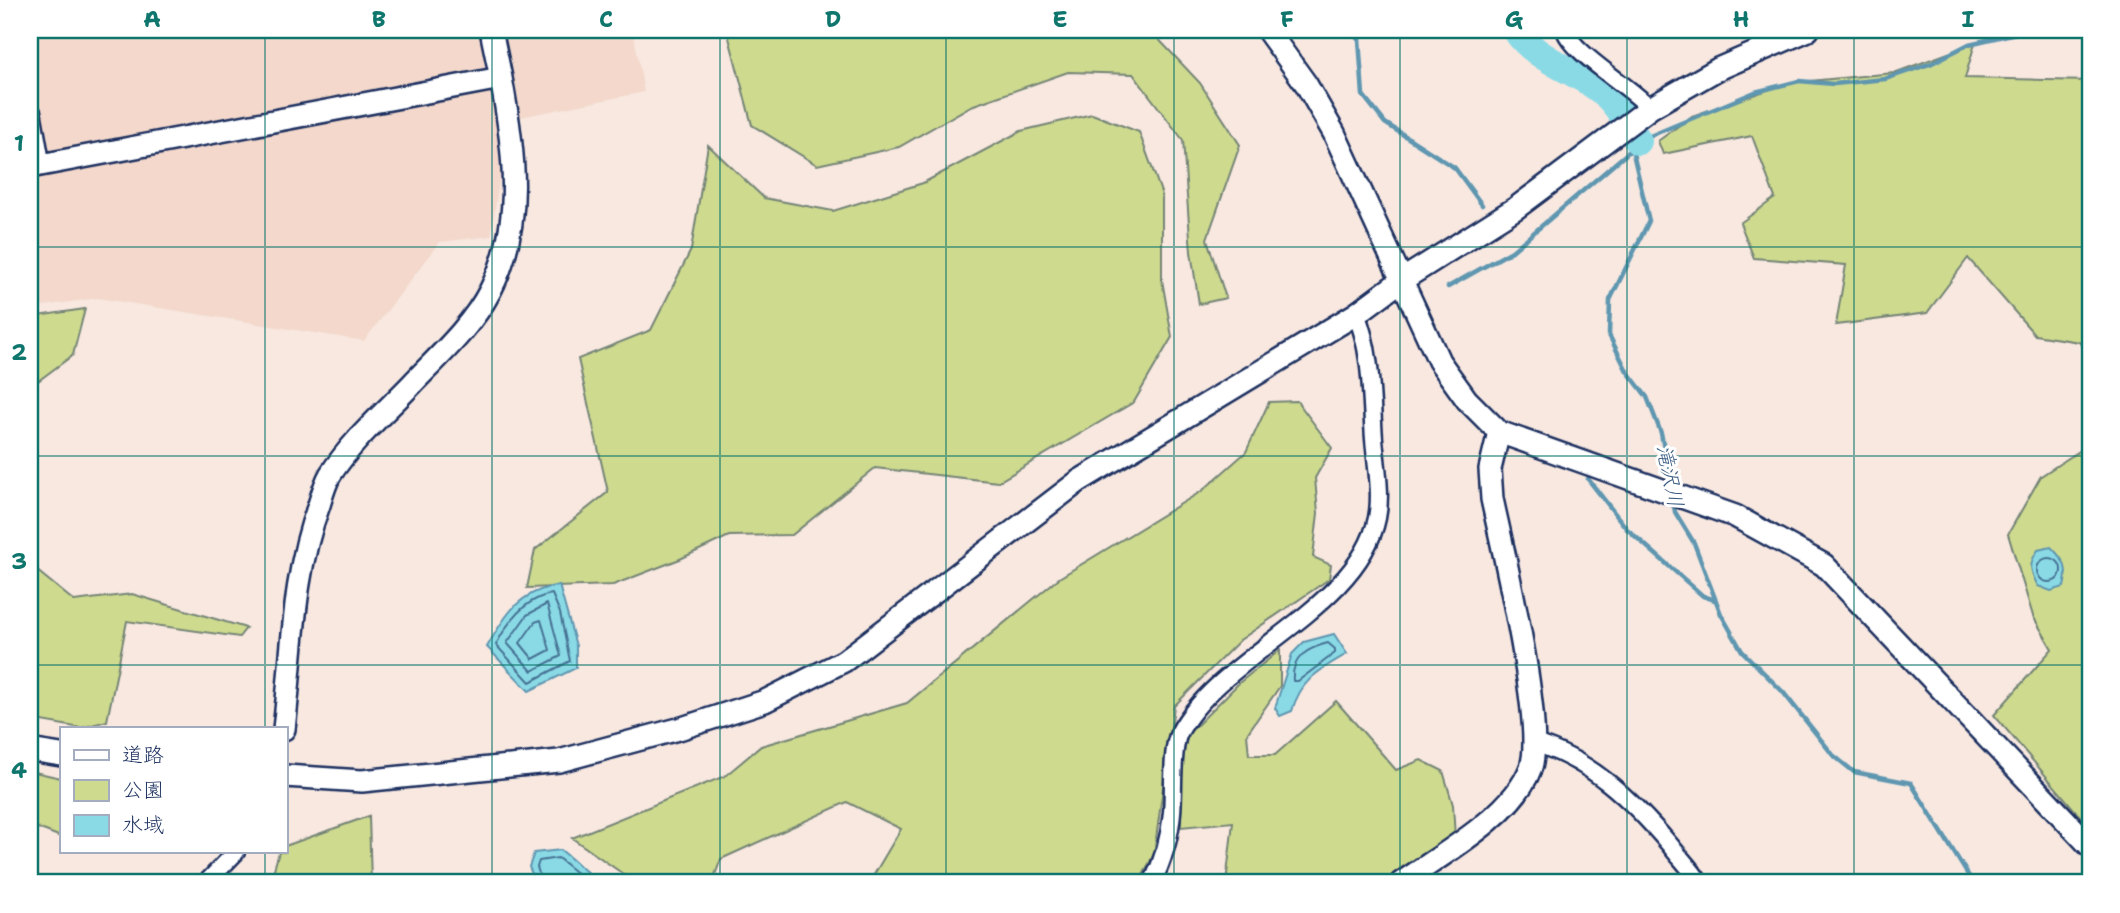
<svg xmlns="http://www.w3.org/2000/svg" width="2120" height="913" font-family="'Shantell Sans','Klee One',sans-serif">
<style>
.built{fill:#f3d8cb}
.green{fill:#ceda8e;stroke:#748476;stroke-width:2}
.water{fill:#8adae6;stroke:#5e96b0;stroke-width:2}
.lines{fill:none;stroke-linecap:round;stroke-linejoin:round}
.shore{stroke:#477394;stroke-width:2}
.stream{stroke:#5e96b0;stroke-width:4.5}
.river{stroke:#8adae6;stroke-width:28}
.minor-casing{stroke:#1b2f5e;stroke-width:21}
.tertiary-casing{stroke:#1b2f5e;stroke-width:26}
.minor{stroke:#fff;stroke-width:16}
.tertiary{stroke:#fff;stroke-width:21}
.grid{fill:none;stroke:#0f766e;stroke-width:2;stroke-opacity:0.55}
.labels{text-anchor:middle;stroke-width:6;stroke-linejoin:round;paint-order:stroke}
.water-label{font-size:21px;font-style:italic;fill:#375a80;stroke:#fff}
.neatline{fill:none;stroke:#0f766e;stroke-width:2.5}
.grid-label{font-size:23px;text-anchor:middle;font-weight:bold;fill:#0f766e}
</style>
<rect width="100%" height="100%" fill="#f8e8e0"/>
<filter id="ink" filterUnits="userSpaceOnUse"><feTurbulence type="fractalNoise" baseFrequency=".0143" numOctaves="2"/><feDisplacementMap in="SourceGraphic" scale="14" xChannelSelector="R" yChannelSelector="G"/><feConvolveMatrix kernelMatrix="1 2 1 2 8 2 1 2 1" color-interpolation-filters="sRGB"/></filter>
<g filter="url(#ink)">
<path class="built" d="M30,30H633L644,92L496,122L500,174L491,236L440,242L364,341L98,298L30,308Z"/>
<path class="green" d="M727,30H1150L1200,83L1240,145L1207,239L1226,298L1199,304L1191,252L1183,140L1133,74L1068,72L971,106L899,147L817,165L752,125Z
M1975,43L1965,78L2090,81V355L2079,342L2035,335L1968,258L1927,313L1836,325L1846,265L1754,258L1740,223L1775,198L1752,136L1663,154L1658,141L1692,116L1788,83L1894,73Z
M1092,114L1139,132L1162,195V280L1172,337L1134,402L998,482L875,468L792,535L729,536L680,559L613,585L527,588L535,550L608,492L578,359L651,330L691,250L708,145L764,198L833,211L923,183L1021,131Z
M85,309L73,355L30,387V317Z
M1297,401L1332,448L1315,478L1318,513L1313,557L1331,565L1329,579L1240,640L1174,706L1154,854L1139,883H869L901,829L847,802L721,859L712,883H636L572,838L725,776L761,746L907,703L1059,578L1202,491L1246,452L1269,402Z
M2090,444V828L1994,715L2052,649L2033,616L2008,534L2041,476Z
M30,565L74,601L132,594L246,628L239,637L127,621L107,721L81,728L30,719Z
M1280,650V686L1247,734L1249,755H1275L1336,701L1396,770L1421,760L1443,771L1453,805L1455,838L1388,883H1226L1233,822L1181,827L1182,759L1188,734L1239,683Z
M30,771L61,778V837L30,825Z
M369,816L371,883H270L279,852H285V846Z"/>
<path class="water" d="M2051,547C2065,561 2069,568 2064,587L2051,591L2038,586C2030,571 2028,564 2038,550Z
M559,585L576,646V668L529,691L487,647C506,613 519,592 559,585Z
M1334,634L1347,654C1320,670 1301,679 1292,711L1280,716L1275,708L1292,654L1304,642Z
M561,850L596,880L617,883H536L529,867L534,853Z"/>
<g class="lines">
<path class="shore" d="M2037 570a12 12 0 1 1 24 0a12 12 0 1 1-24 0Z
M552,594L560,613L570,661L530,682L496,645C508,621 525,598 552,594Z
M547,604L561,656L532,671L507,643L527,615Z
M541,620L550,650L533,659L520,643L535,622Z
M1328,643L1335,649V653L1298,681H1293C1291,657 1308,648 1328,643Z
M542,883L537,867L539,861L558,858L589,883"/>
<path class="stream" d="M1349,30L1359,39L1363,95L1385,123L1455,168L1482,205
M1448,287L1512,251L1632,149
M1588,479L1627,529L1703,596L1715,600
M1671,485L1661,433L1647,397L1627,371L1609,335L1610,300L1649,221L1632,149L1638,141L1755,92L1799,81L1834,84L1885,79L1932,63L1969,44L2029,30
M1673,500L1675,512L1694,543L1721,614L1742,651L1783,692L1833,755L1854,772L1911,783L1973,883"/>
<path class="river" d="M1516,30C1537,63 1584,71 1611,100C1622,111 1630,128 1638,141"/>
<g class="minor-casing">
<path id="minor" d="M1565,30C1571,52 1631,87 1650,108
M1534,743C1591,760 1632,800 1670,845C1680,858 1692,870 1700,883
M206,883L236,852
M1152,883C1163,861 1170,837 1172,812C1174,793 1171,749 1179,733C1219,656 1359,608 1377,518C1382,494 1376,463 1374,439C1371,398 1372,351 1356,314"/>
</g>
<g class="tertiary-casing">
<path id="tertiary" d="M1267,30L1306,84L1334,133L1439,361L1467,400L1499,432L1735,516L1824,565L2090,846
M30,114L39,165
M30,167L501,78L491,30
M284,729C293,654 292,576 319,505C322,495 325,484 330,475C352,441 384,413 412,384C439,356 472,326 490,291C525,224 514,148 501,78
M30,750L61,755
M285,776L362,781L559,761L682,728L765,701L844,661L1079,481L1356,314L1402,280L1516,208L1650,108L1718,69L1808,30
M1401,883C1441,855 1514,815 1531,767C1545,725 1503,550 1492,499L1490,469L1499,432"/>
</g>
<use href="#minor" class="minor"/>
<use href="#tertiary" class="tertiary"/>
</g>
</g>
<path class="grid" d="M265,30V729M492,30V883M720,30V883M946,30V883M1174,30V883M1400,30V883M1627,30V883M1854,30V883M30,247H2090M30,456H2090M30,665H2090M265,852V883"/>
<g class="labels">
<g class="water-label">
<text transform="translate(1670 476) rotate(79)" y="7">滝沢川</text>
</g>
</g>
<rect width="2120" height="913" fill="none" stroke="#fff" stroke-width="77"/>
<rect x="60" y="727" width="228" height="126" fill="#ffffff" stroke="#a4acbf" stroke-width="2"/>
<rect x="74" y="750" width="35" height="10" fill="#ffffff" stroke="#a4acbf" stroke-width="2"/>
<text x="122" y="762" font-size="21" fill="#1b2f5e">道路</text>
<rect x="74" y="780" width="35" height="21" fill="#ceda8e" stroke="#a4acbf" stroke-width="2"/>
<text x="122" y="797" font-size="21" fill="#1b2f5e">公園</text>
<rect x="74" y="815" width="35" height="21" fill="#8adae6" stroke="#a4acbf" stroke-width="2"/>
<text x="122" y="832" font-size="21" fill="#1b2f5e">水域</text>
<rect x="38" y="38" width="2044" height="836" class="neatline"/>
<g class="grid-label">
<text x="152" y="27">A</text>
<text x="379" y="27">B</text>
<text x="606" y="27">C</text>
<text x="833" y="27">D</text>
<text x="1060" y="27">E</text>
<text x="1287" y="27">F</text>
<text x="1514" y="27">G</text>
<text x="1741" y="27">H</text>
<text x="1968" y="27">I</text>
<text x="19" y="151">1</text>
<text x="19" y="360">2</text>
<text x="19" y="569">3</text>
<text x="19" y="778">4</text>
</g>
</svg>
